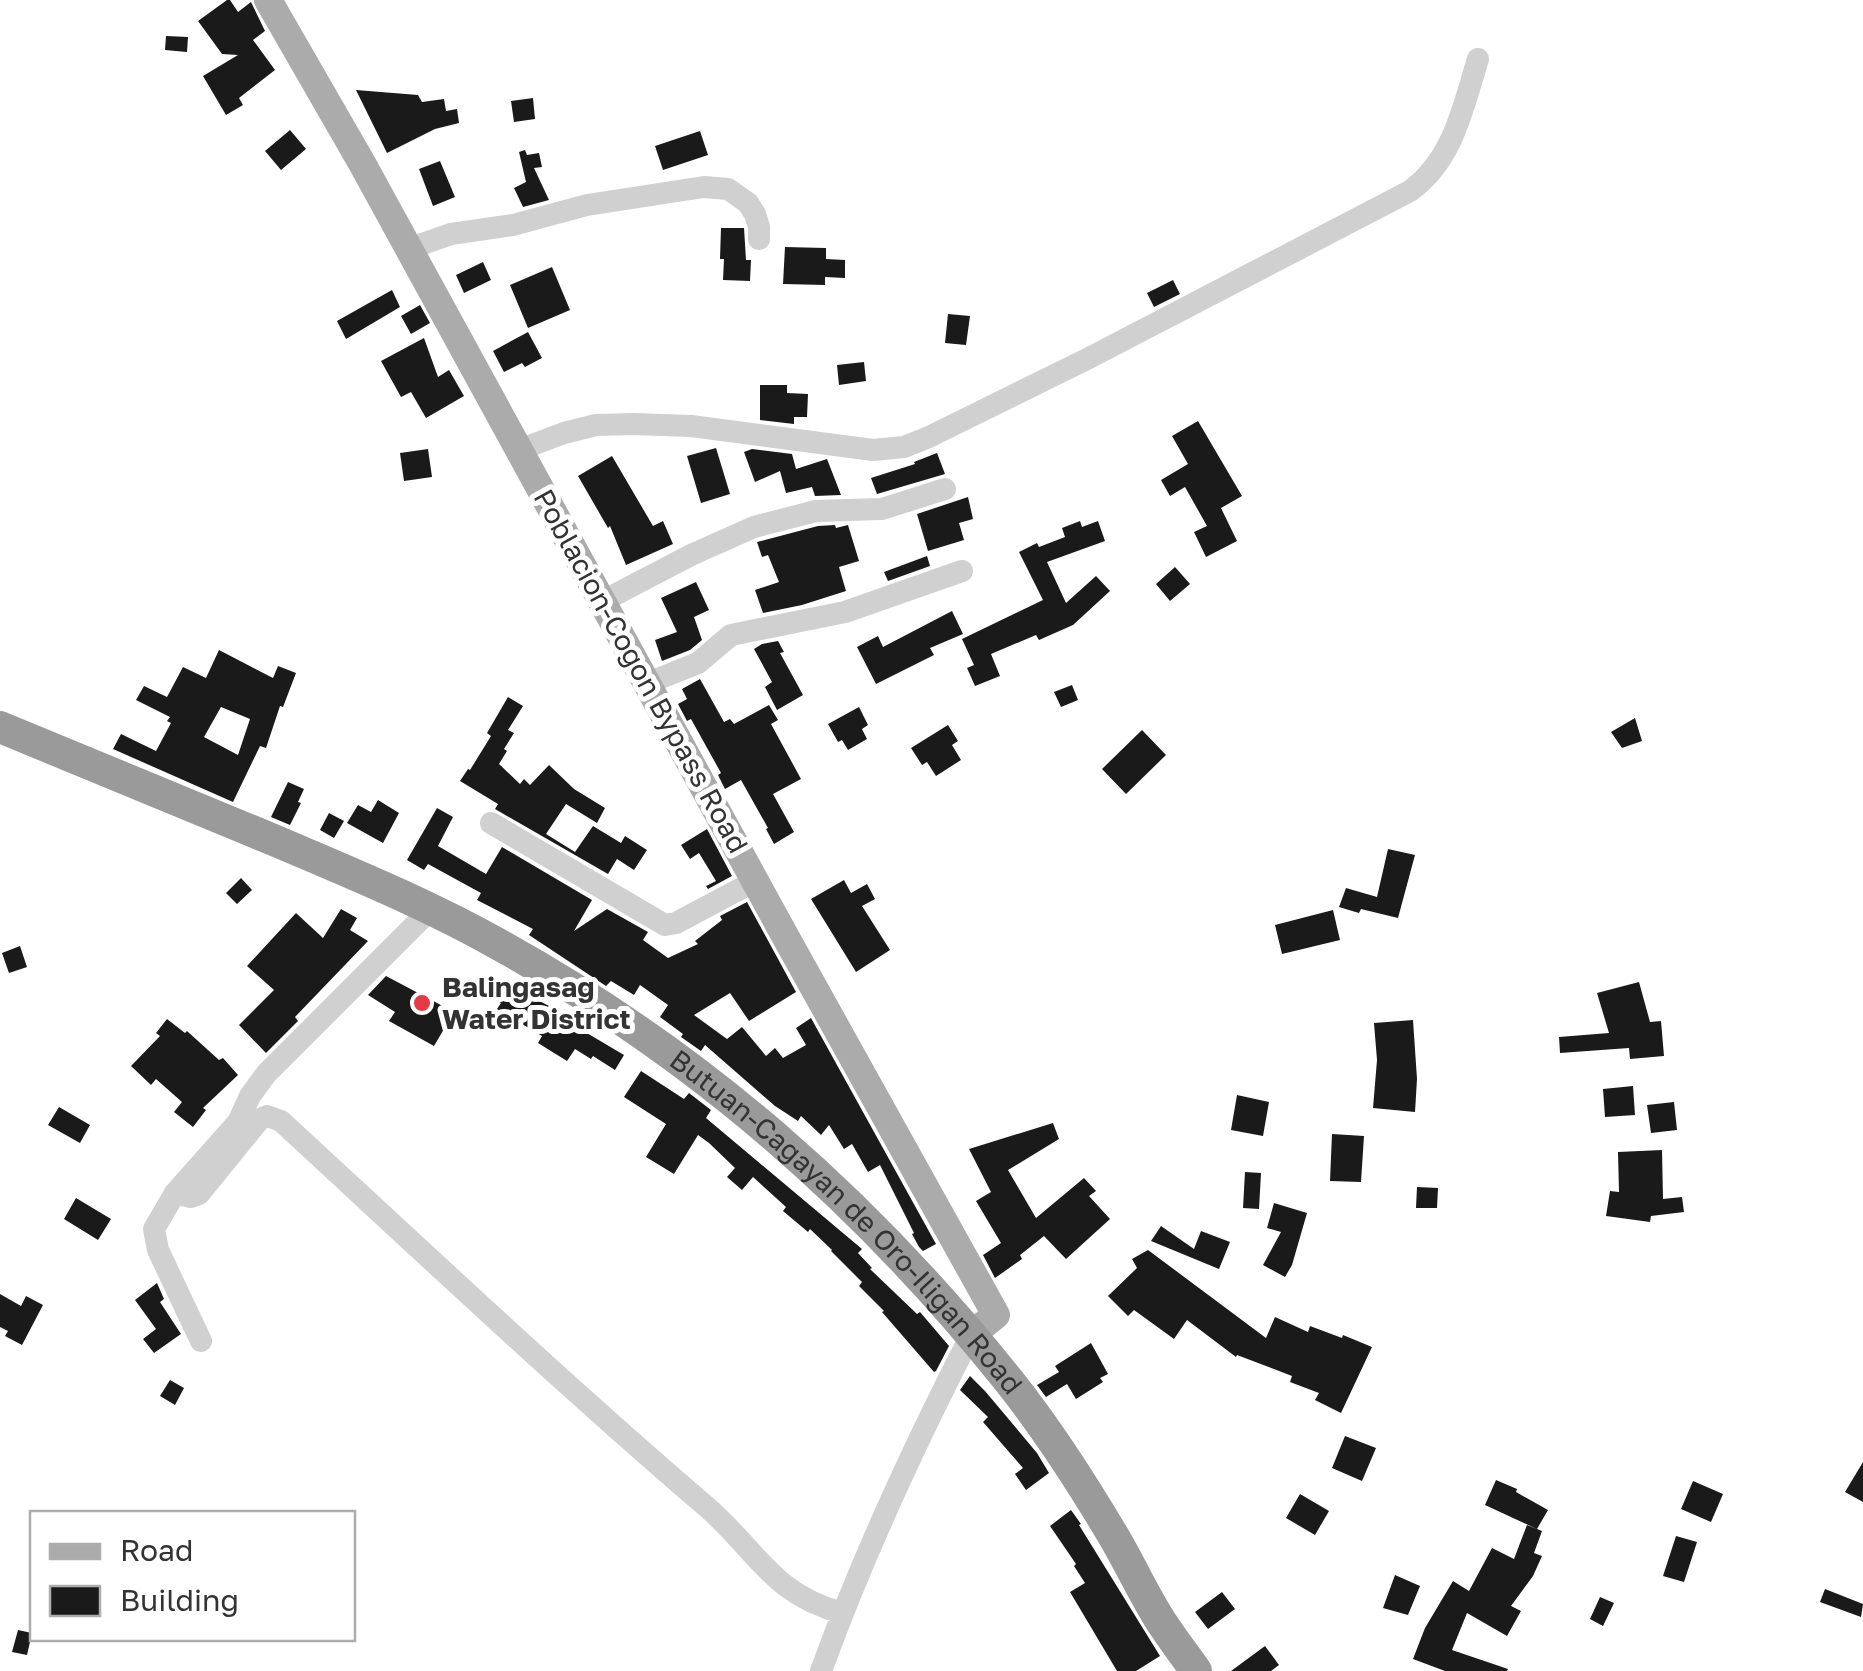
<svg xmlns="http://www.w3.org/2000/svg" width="1863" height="1671" font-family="'Golos Text',sans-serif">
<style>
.building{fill:#1a1a1a;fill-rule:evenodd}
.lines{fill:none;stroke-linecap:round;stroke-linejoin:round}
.minor{stroke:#d0d0d0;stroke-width:22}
.major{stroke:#ababab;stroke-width:28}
.highway{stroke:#9a9a9a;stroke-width:32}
.poi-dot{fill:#e63946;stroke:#fff;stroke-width:4}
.labels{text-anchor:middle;stroke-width:10;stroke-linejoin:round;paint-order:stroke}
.street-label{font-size:28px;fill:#333;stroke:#fff}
.poi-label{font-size:28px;font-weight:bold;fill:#333;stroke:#fff;text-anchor:start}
</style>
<rect width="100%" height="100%" fill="#fff"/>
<path class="building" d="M227,0H230L238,12L251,2L265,31L253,40L275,70L239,98L243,105L226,115L203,76L238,55L222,54L198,21Z
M166,36L188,37L187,52L165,50Z
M356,90L418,95L422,102L444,99L446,111L457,109L459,123L435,129L387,153Z
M533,98L535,119L514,122L511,101Z
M290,130L306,149L281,170L265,151Z
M700,131L708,155L663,170L655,146Z
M525,150L527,155L539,153L542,167L534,168L549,200L523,207L514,188L526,182L519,152Z
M440,161L455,197L433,206L419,169Z
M721,228H744L746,260H751L750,281L723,280L724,259H720Z
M785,247L826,248V259L845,260V278L825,277V285L783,284Z
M483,262L491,280L464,293L456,275Z
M552,267L570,310L528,328L510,285Z
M1173,280L1180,294L1154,307L1147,293Z
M392,290L400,307L346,339L337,321Z
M420,305L430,323L411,334L401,316Z
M948,314L970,316L966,345L945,343Z
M528,332L542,358L525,367L522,363L504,372L493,351Z
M424,338L438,377L449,370L464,396L426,418L411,392L401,397L381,361Z
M864,362L866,381L839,385L837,365Z
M760,385H787V393L808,394L807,417H794V424L760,420Z
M1198,421L1242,496L1221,508L1237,541L1206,557L1194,532L1207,526L1185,487L1170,496L1161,480L1188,464L1172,436Z
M716,448L730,494L701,503L687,456Z
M428,449L432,477L404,481L400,453Z
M752,449L792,454L796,469L827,459L841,495L815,496L812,487L786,493L780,471L755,482L744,452Z
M937,453L945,474L877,494L871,478L915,464L914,462Z
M612,456L653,526L663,521L673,544L626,565L610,526L608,528L578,476Z
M968,497L973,519L959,523L964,540L928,551L917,514Z
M1080,521L1082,527L1098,521L1105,541L1047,562L1066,603L1096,576L1110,591L1073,625L1039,640L1036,635L991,654L1000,676L975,686L967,668L974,665L962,639L1043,600L1019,552L1037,543L1039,547L1065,537L1062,528Z
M835,525L836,528L848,525L859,561L839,567L846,591L802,605L763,613L755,590L779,582L768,555L762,557L757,542L818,526Z
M927,556L930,566L888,581L884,572Z
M1175,567L1190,584L1170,601L1156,584Z
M696,582L709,610L694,617L702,640L690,650L662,661L655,640L677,632L661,598Z
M952,611L963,634L930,648L934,655L876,684L857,647L878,636L883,647Z
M778,641L784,652L780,653L803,695L777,710L765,687L772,682L754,649L762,644Z
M219,650L273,678L278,666L296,673L283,707L280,706L266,748L260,746L233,802L113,749L121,734L156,751L171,723L167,721L170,717L136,700L144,686L167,697L183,667L206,678ZM221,707L250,719L238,755L204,737Z
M700,679L724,722L730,719L734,724L769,705L778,720L771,724L801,779L773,794L794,832L774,844L766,829L768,828L741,780L725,789L718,775L721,773L691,719L687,721L678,704L687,699L682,689Z
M1072,685L1078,700L1061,707L1054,692Z
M508,697L523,706L508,730L514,733L504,749L507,751L499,764L520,784L524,779L530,785L549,765L574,789L605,808L597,823L566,804L546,834L575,852L593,826L621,843L625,836L647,850L634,870L617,859L608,874L495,809L498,804L460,781L468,769L470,770L491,736L487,733Z
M859,707L868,725L862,729L867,739L848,750L842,740L838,742L828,724Z
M1635,718L1642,741L1622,748L1611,732Z
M948,725L958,741L952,745L961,760L936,776L927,762L922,765L911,748Z
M1142,730L1166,755L1126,794L1102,769Z
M288,782L304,789L298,802L301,803L290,825L271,817Z
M378,800L399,813L383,843L347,823L358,805L371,812Z
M437,808L453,817L438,846L486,874L502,847L592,900L574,931L607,909L648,932L643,940L668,958L698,944L695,941L722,920L720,916L747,902L796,992L749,1021L730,993L694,1015L727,1039L742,1027L766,1056L775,1048L783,1058L806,1045L796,1028L811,1018L936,1244L923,1251L919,1247L912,1234L914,1233L880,1165L868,1172L852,1144L844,1149L829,1125L821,1135L801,1116L798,1121L775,1106L705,1045L701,1051L681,1037L683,1034L660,1017L668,1005L640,985L634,995L611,981L606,986L529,935L533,929L477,900L481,893L428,864L424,870L407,860Z
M329,813L344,821L334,838L320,830Z
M707,829L732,876L708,889L706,886L716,881L699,853L690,859L681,845Z
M1388,849L1415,855L1398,918L1361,909L1359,913L1339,907L1346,888L1377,897Z
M241,878L252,890L237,904L226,893Z
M844,880L851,893L867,884L875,899L862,906L890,950L856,972L811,899Z
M341,909L357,918L350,930L368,941L295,1017L298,1021L266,1053L239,1025L274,990L247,966L296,913L323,938Z
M1333,910L1340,940L1282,954L1275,925Z
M20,946L27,967L9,973L2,953Z
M386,976L454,1012L434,1046L389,1021L395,1012L368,995Z
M497,979L553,1008L554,1007L578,1021L575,1026L624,1055L615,1070L593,1056L591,1059L575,1049L567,1061L538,1043L542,1036L497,1009L501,1003L487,995Z
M1639,982L1650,1022L1661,1021L1664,1056L1630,1059L1629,1048L1560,1053L1559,1037L1609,1033L1597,993Z
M167,1019L185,1033L187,1031L219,1060L223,1058L238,1075L203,1108L206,1110L193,1127L174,1112L182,1102L156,1079L151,1085L131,1066L160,1036L156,1033Z
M1413,1020L1417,1079L1415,1112L1373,1108L1377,1060L1374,1023Z
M641,1071L684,1099L689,1093L711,1110L706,1118L862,1249L858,1253L872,1268L870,1269L917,1314L920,1312L949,1346L936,1371L934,1372L882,1312L884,1311L859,1286L862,1282L831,1251L832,1250L810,1229L808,1232L783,1211L786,1207L753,1177L742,1190L727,1177L735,1168L709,1143L698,1135L674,1174L646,1157L666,1124L624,1097Z
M1633,1086L1635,1115L1605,1117L1603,1089Z
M1237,1095L1269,1102L1263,1136L1231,1130Z
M1674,1102L1677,1130L1651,1133L1647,1105Z
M59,1107L90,1125L80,1143L48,1125Z
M1053,1123L1059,1139L1008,1170L1036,1218L1084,1178L1096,1191L1089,1196L1110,1219L1066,1259L1044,1236L1020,1255L1022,1259L995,1278L983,1255L1001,1243L976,1201L991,1192L969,1149Z
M1332,1134L1364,1136L1361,1182L1330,1181Z
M1662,1150L1663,1199L1682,1197L1684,1212L1651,1216L1650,1222L1606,1216L1610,1191L1619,1192L1618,1152Z
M1245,1172L1261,1173L1259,1209L1243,1208Z
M1417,1187L1438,1188L1437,1208H1416Z
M76,1198L111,1219L98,1240L64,1219Z
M1274,1203L1307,1213L1292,1265L1285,1277L1263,1265L1281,1232L1267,1228Z
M1161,1226L1194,1249L1201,1231L1230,1242L1219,1269L1151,1241Z
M1148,1250L1266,1338L1275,1317L1308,1332L1310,1326L1342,1338L1343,1335L1372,1347L1341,1413L1315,1400L1319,1393L1290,1382L1292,1376L1237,1355L1236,1357L1187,1320L1174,1339L1134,1310L1128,1316L1108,1296L1137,1268L1132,1259Z
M157,1283L164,1299L160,1302L181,1334L154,1353L143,1339L156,1329L135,1300Z
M0,1294L21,1306L26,1296L43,1305L22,1345L5,1336L8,1331L0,1327Z
M1091,1343L1108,1374L1100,1378L1103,1382L1076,1399L1067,1384L1046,1397L1037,1385L1059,1372L1055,1366Z
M970,1376L985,1391L1037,1453L1049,1473L1026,1490L1015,1474L1023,1468L983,1422L988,1417L960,1390Z
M170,1380L184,1388L175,1405L160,1396Z
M1345,1436L1376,1448L1362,1481L1332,1468Z
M1863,1462V1502L1845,1492Z
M1496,1480L1517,1489L1516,1492L1548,1510L1537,1529L1485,1505Z
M1693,1481L1723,1494L1711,1522L1681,1509Z
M1300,1494L1329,1511L1315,1535L1286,1518Z
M1071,1510L1081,1524L1079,1525L1160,1656L1136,1671H1117L1070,1592L1085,1583L1074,1566L1076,1564L1050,1526Z
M1527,1525L1542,1531L1534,1553L1542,1556L1533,1576L1511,1606L1521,1611L1507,1636L1467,1613L1452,1650L1508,1669L1507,1671H1445L1413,1659L1425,1628L1453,1581L1469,1591L1492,1548L1514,1559Z
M1676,1536L1697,1542L1684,1582L1663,1576Z
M1395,1575L1420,1586L1408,1615L1383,1608Z
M1825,1589L1863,1604L1861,1617L1820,1602Z
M1222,1592L1235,1609L1208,1629L1195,1612Z
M1600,1597L1614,1603L1603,1626L1590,1619Z
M18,1630L32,1633L27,1655L12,1652Z
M1265,1646L1279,1665L1271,1671H1231Z"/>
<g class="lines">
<path class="minor" d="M408,249L451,234L513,225L587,205L704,187L728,189L748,203L755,214L759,227V239
M519,450L564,433L596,425L634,424L691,426L873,450L904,447L929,437L1089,358L1410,191C1453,160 1463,108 1478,59
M603,601L691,555L754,527L816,511L882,509L945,489
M648,683L698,663L731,635L845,612L962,571
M491,823L665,925L676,923L755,881
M175,1193L191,1197L199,1194L260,1119L267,1116L281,1121C422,1251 562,1383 708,1508C758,1552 773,1595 843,1613
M201,1341L158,1250L154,1229L175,1193L238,1122L250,1096L266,1074L431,909
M821,1671C863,1555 915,1444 971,1335"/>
<path class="major" d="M268,0L363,165L784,934L996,1315L971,1335"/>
<path class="highway" id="s1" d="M0,727C92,765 184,803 276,841C351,873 427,904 498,944C699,1055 865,1201 1009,1381C1048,1430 1082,1483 1114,1537C1130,1564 1143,1593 1160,1620C1171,1637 1184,1654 1196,1671"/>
</g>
<circle class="poi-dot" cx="422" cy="1003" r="10"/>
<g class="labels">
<g class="street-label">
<text transform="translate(641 671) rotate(61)" y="10">Poblacion-Cogon Bypass Road</text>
<text dy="10" stroke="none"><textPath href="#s1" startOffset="992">Butuan-Cagayan de Oro-Iligan Road</textPath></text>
</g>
<g class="poi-label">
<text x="442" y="997">Balingasag<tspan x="442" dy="32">Water District</tspan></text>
</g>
</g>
<rect x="30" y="1511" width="325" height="130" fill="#ffffff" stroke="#adadad" stroke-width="2.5"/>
<rect x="50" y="1544" width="50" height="15" fill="#ababab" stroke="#adadad" stroke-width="2.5"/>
<text x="120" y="1561" font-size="30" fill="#333333">Road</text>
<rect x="50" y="1586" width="50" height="30" fill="#1a1a1a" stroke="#adadad" stroke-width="2.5"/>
<text x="120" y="1611" font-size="30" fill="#333333">Building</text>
</svg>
